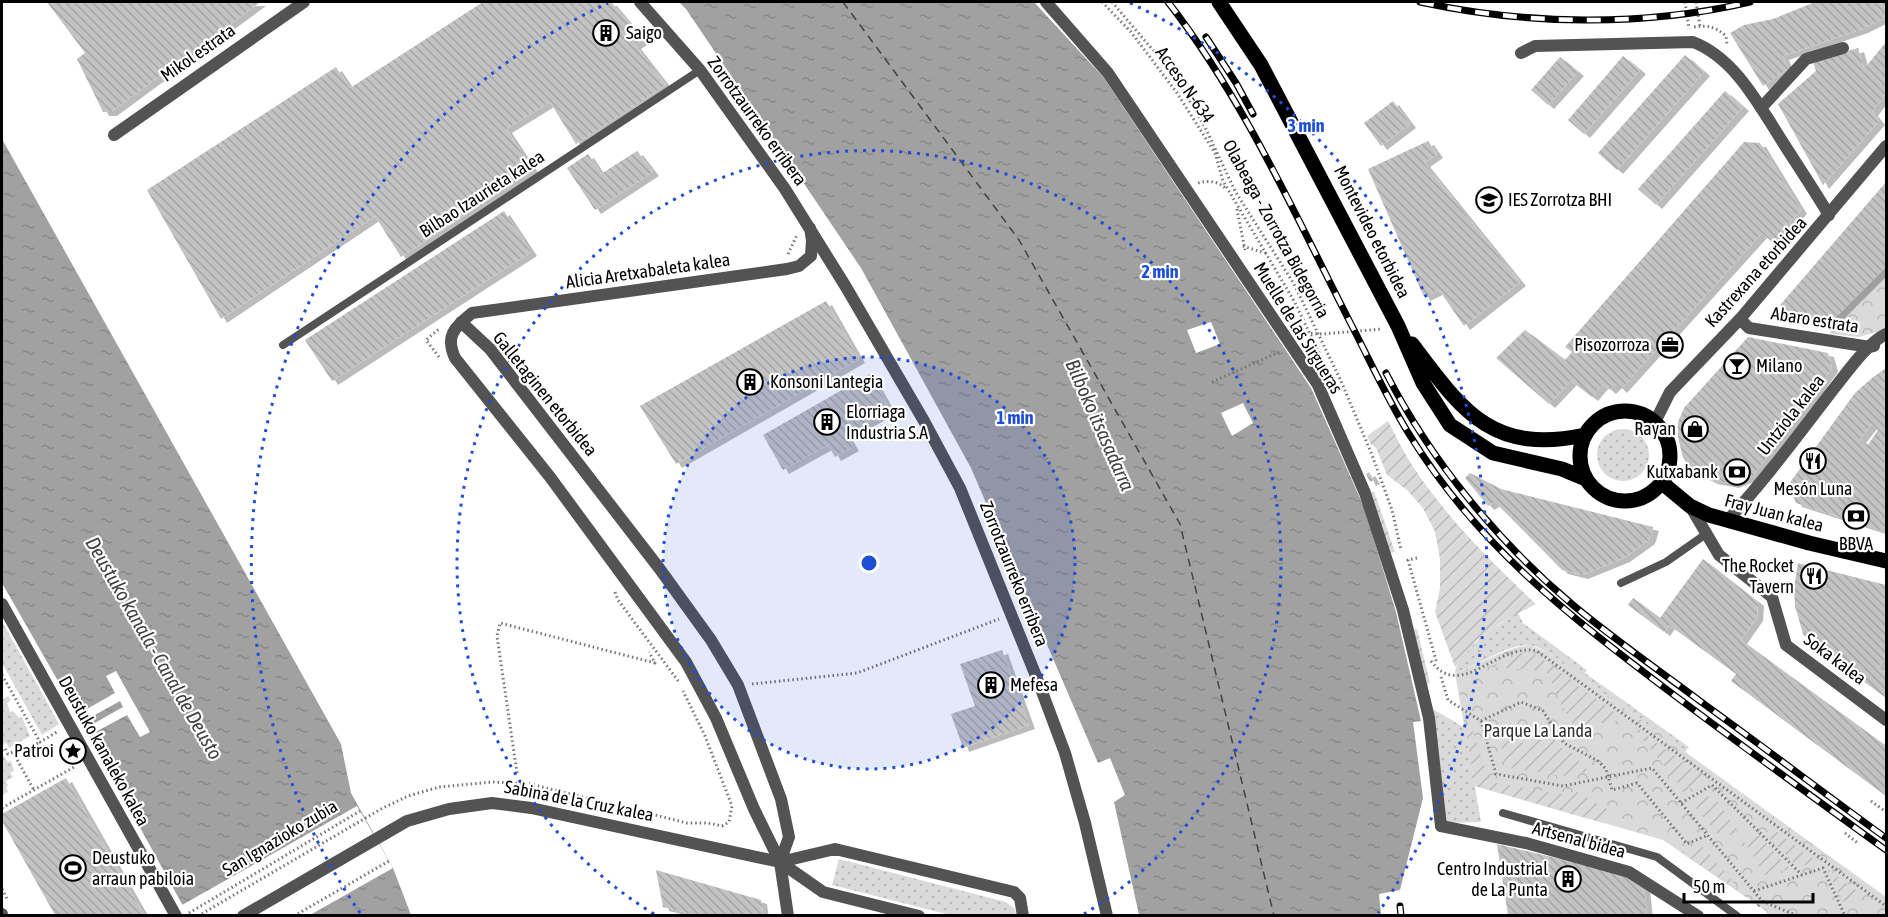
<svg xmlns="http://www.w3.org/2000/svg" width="1888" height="917" font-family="'Asap Condensed',sans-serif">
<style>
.grass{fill:url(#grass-dots)}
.park{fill:url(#park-crowns)}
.garden{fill:url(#garden-furrows)}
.water{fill:url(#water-ripples)}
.pier{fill:#fff}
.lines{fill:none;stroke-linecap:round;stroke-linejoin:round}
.ferry{stroke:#424242;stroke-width:1.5;stroke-dasharray:8 6;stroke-linecap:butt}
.building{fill:url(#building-back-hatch);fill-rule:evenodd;filter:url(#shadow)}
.path{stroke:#757575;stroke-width:3;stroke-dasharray:1.5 3;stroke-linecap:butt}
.service{stroke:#535353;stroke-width:8}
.pedestrian{stroke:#535353;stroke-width:12}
.minor{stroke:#535353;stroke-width:12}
.tertiary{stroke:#535353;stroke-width:12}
.primary{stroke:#000;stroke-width:15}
.rail-casing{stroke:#000;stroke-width:7}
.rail{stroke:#fff;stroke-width:4.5;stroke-dasharray:14;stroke-linecap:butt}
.ring{fill:none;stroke:#1d4ed8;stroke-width:3;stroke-dasharray:3 6}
.labels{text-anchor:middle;stroke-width:4.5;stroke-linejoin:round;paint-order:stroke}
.poi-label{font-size:18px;fill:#000;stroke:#fff;text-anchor:start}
.street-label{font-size:18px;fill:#000;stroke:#fff}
.park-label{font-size:18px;fill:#313131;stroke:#fff}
.water-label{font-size:20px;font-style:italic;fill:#424242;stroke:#fff}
.centre{fill:#1d4ed8;stroke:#fff;stroke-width:3}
.ring-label{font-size:18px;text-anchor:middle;font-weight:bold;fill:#1d4ed8;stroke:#fff;stroke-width:4.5;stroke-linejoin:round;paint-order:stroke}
</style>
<defs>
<pattern id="grass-dots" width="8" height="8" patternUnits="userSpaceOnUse" patternTransform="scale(1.5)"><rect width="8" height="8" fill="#dadada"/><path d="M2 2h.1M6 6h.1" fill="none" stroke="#b9b9b9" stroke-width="1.8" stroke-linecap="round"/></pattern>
<pattern id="park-crowns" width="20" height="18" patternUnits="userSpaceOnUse" patternTransform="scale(1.5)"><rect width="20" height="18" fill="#dadada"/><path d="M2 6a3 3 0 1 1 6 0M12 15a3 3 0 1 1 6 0" fill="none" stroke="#b9b9b9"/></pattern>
<pattern id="garden-furrows" width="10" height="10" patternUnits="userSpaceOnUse" patternTransform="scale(1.5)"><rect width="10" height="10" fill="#dadada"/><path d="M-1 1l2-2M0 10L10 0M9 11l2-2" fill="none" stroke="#b9b9b9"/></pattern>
<pattern id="water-ripples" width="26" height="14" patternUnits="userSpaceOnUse" patternTransform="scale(1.5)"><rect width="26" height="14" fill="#a1a1a1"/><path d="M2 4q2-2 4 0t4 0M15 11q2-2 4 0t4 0" fill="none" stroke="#898989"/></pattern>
<pattern id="building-back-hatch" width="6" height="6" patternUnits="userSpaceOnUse" patternTransform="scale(1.5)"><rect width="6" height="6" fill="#c3c3c3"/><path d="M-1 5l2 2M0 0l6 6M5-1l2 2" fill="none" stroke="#a6a6a6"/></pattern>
<filter id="shadow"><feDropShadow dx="6" dy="4" stdDeviation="0" flood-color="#0004"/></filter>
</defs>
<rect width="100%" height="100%" fill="#fff"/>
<path class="grass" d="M1597 455a26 26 0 1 1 52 0a26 26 0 1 1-52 0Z
M1518,613L1523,623L1587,670L1585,673L1689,747L1685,752L1547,652C1541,649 1534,645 1529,645C1508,644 1477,666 1455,673C1456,651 1500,623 1518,613Z
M2,621L59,724L42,735L2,663Z
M8,696L11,700L7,703L10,712L13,711L19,718L22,717L30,736L9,748L6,743L2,745V700Z
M1433,709L1465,728L1481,822L1445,823Z
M2,754L8,762L11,761L14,771L10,773L13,777L6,781L8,786L6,787L8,792L2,795Z
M839,859L1006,902L1015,909L1016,915H950L832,885Z"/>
<path class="park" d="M1886,267V329L1859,337L1830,334L1832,321Z
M1530,645L1547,652L1886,897V915H1768L1766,911L1663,840L1475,786L1455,673C1481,665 1503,648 1530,645Z"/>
<path class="garden" d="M1388,421C1395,434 1402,449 1410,462C1444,515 1490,561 1536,604L1502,622L1476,641L1455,667L1435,612L1440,588V559L1435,532L1423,508L1407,490L1387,475L1376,448L1371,444L1367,436Z
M1374,491L1395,552L1390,553L1369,493Z
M1417,629L1430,683L1425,685L1411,630Z
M1524,652L1533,654L1541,658L1621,717L1609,726L1596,720L1577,731L1563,708L1546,671L1489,667Z
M1497,722L1506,733L1521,743L1553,737L1560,747L1570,751L1589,772L1562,776L1505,767Z
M1630,723L1704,778L1685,792Z
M1471,727L1490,782L1567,795L1577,792L1613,812L1603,823L1475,786L1465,728Z
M1714,795L1738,833L1720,837L1691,802Z
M1774,830L1817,862L1798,867L1764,833Z
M1758,834L1790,869L1765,875L1742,838Z
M1703,847L1745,896L1681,852Z
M1827,869L1860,893L1843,902Z"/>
<path class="water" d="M679,2H1034L1104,78L1311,388L1364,507L1396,612L1421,721L1413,722L1423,798L1400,890L1379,894L1381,915H1139L1114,802L1125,795L1110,758L1098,763L971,468L861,268L686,9Z
M2,139L341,744L351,793L393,868L411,915H188L98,751L2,583Z"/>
<path class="pier" d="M1211,322L1220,344L1196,353L1187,330Z
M1243,403L1253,423L1232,436L1221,413Z
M116,671L150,732L140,737L127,715L90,735L86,728L123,707L120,701L82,722L78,714L115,693L106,676Z
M357,806L393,868L310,915L188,916L182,905Z"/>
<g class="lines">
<path class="ferry" d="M843,2L1019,240L1180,524L1274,916"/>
</g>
<path class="building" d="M47,2H260L111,112H103L77,59L85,53Z
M483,2H611L643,40L635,45L666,85L576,144L550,102L506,129L533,170L401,257L375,216L221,319L147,190L336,67L350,88Z
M1815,2H1886V17L1862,29L1783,56L1788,69L1763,86L1730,33L1744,25L1773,19Z
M1886,42V93L1872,112L1879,121L1823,185L1778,104L1816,71L1813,62L1858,48L1864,69Z
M1685,55L1704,72L1617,170L1598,153Z
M1623,56L1640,70L1584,134L1568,120Z
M1560,57L1578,72L1548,105L1531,90Z
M1725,91L1743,107L1656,205L1638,189Z
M1393,101L1410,124L1381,146L1364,123Z
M1428,141L1437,154L1424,163L1520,282L1464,326L1439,290L1424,297L1368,169Z
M1744,142L1760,143L1801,210L1772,242L1762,233L1621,389L1616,384L1610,390L1603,384L1592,397L1571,381L1549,404L1496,358L1525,330L1565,360L1572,352L1565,347Z
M637,151L653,172L595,210L567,168L588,154L601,174Z
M1886,182V267L1832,321L1783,315L1781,304Z
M504,211L531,252L332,381L305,340Z
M826,301L859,359L676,464L640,406Z
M1748,337L1828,353L1832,368L1753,476L1733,484L1712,480L1699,474L1690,467L1683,458L1678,437V422L1684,408Z
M1886,368V403L1883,405L1886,409V458L1884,464L1886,465V532L1796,503L1789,484L1855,393L1872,378ZM1872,424L1878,430L1868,445L1860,439Z
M870,374L890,410L846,435L853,447L835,457L828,445L783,470L763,435Z
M1369,472L1374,480L1370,482L1366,474Z
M1470,473L1501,489L1653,527L1649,540L1624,558L1582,575L1562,570L1495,502L1488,506L1465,478Z
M1703,559L1758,602L1757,617L1741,640L1886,746V796L1731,681L1736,674L1669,625L1664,632L1628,605L1633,598L1660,618Z
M1798,563L1886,585V657L1878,668L1884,673L1886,670V698L1811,642L1803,634L1795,606L1794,588Z
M1002,650L1029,725L963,748L951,714L975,706L960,664Z
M66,778L144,915H55L2,821V814Z
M1497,844L1627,875L1644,886L1647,915H1508Z
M656,870L761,900L763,915H696L663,907Z"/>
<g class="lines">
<path class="path" d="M1102,2L1131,32L1177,93L1215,153L1223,181L1294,301L1328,371
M1112,2L1175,76L1205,127L1235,191L1294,284L1341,381L1372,455L1392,510L1401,550
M1685,2L1689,29
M1696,2L1700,26
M1694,27C1708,25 1716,27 1726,36L1727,45
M1198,183C1209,180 1219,181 1227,190
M1237,209L1245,250
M1243,246L1268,254
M788,254L797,235
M1302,333L1323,334L1382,329
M439,357L426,340L439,329
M1212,382L1279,352
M1417,558L1408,560L1437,664
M615,592L618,600L679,682
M1431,661C1461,702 1497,642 1537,651L1886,906
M2,675L40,742L57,732
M1441,677L1448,700L1481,721L1496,774L1563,786L1652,768L1762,901L1798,916
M752,684L857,673L999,619
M1481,721L1521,702L1543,711L1564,743L1598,761L1606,769L1612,790L1637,783L1687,844L1708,835
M2,750L5,748L8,754L13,752L15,756L40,742
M15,756L34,790
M517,773L497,636L500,623L655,663L649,652
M1871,801L1886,812
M1681,803L1712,785L1802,875
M2,808L76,766
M1845,833L1859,844
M2,889L8,901
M1754,891L1823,868L1845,916
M1758,906L1762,901
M189,913L360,811
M198,916L381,809L408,796L439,787L493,782L530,784L687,823H708L722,826L729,822L732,806L705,736L683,691
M294,916L389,861"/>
<path class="service" d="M283,345L700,70
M1621,583L1666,562L1706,534
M1503,813L1657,857L1737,916"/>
<path class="pedestrian" d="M1046,2L1108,73L1318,385L1365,493L1403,610L1429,718L1441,826
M2,604L176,916"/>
<path class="minor" d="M640,2L700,70L785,189L846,287L924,421L960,488L1038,681L1065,753L1085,823L1107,916
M1521,53L1535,46L1693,42C1735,58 1759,105 1782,141C1798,166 1814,190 1829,215
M1761,108L1806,59L1843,48
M114,135L304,2
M1740,319L1749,328L1870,347L1874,346
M461,322L490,349L659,568L711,640L738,685L781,799L789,837L780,862
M1690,506L1719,555L1772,597L1786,645L1886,720
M1727,521C1765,480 1798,435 1832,391C1846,374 1867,343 1886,334
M1441,826L1526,843L1629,872L1698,916
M780,862L835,849L1014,892L1020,898L1023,916
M2,914V916
M243,916L407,821L449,809L492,803L531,808L780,862L823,892L919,916
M788,916L780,862L754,809L716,718L686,662L550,477L455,358C445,336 454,328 472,313L787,269L799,266L811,256L812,240L810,228"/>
<path class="tertiary" d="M1655,422L1670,392L1740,319L1886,146"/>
<path class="primary" d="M1219,2L1261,65L1398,326L1423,383L1450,425L1493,453L1562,469L1586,479
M1412,344C1462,410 1491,455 1585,435
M1580 456a45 45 0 1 1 90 0a45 45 0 1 1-90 0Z
M1661,482L1690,506L1709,515L1809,543L1886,561"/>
<g class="rail-casing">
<path id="rail" d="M1168,2C1245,101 1296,217 1353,328C1371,363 1388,400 1409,434C1478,546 1567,614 1670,692C1742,746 1814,798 1886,850
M1420,2C1527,25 1643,27 1750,2
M1206,37L1236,83L1253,114
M1386,373C1431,461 1498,542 1573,605C1615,640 1660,671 1704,704C1765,748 1825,794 1886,838
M1400,906L1401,916"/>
</g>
<use href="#rail" class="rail"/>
</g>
<circle cx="869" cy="563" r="206" fill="#1d4ed8" fill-opacity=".12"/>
<g class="ring">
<circle cx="869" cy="563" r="206"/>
<path d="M654 914A412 412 0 1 1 1084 914"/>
<path d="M360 913A618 618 0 0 1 608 3M1130 3A618 618 0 0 1 1378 913"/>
</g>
<defs>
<g id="building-ring" transform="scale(1.35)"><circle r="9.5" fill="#fff" stroke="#000" stroke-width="1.5"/><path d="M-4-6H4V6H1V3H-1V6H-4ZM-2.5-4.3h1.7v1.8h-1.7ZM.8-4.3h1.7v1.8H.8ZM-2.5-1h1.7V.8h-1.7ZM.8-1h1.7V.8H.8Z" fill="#000"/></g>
<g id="school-ring" transform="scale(1.35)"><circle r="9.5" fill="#fff" stroke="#000" stroke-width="1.5"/><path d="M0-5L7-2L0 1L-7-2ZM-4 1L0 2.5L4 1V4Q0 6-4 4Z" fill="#000"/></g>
<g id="office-ring" transform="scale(1.35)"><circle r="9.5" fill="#fff" stroke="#000" stroke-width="1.5"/><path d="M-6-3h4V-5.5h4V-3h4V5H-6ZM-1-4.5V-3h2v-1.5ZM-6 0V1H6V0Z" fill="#000"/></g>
<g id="bar-ring" transform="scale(1.35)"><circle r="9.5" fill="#fff" stroke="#000" stroke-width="1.5"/><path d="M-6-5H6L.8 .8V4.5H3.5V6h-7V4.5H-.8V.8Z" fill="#000"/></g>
<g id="shop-ring" transform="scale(1.35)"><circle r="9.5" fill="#fff" stroke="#000" stroke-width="1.5"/><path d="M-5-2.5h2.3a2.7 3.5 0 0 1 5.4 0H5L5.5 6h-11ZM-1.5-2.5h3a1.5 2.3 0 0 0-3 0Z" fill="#000"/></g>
<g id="restaurant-ring" transform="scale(1.35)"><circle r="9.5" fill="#fff" stroke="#000" stroke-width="1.5"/><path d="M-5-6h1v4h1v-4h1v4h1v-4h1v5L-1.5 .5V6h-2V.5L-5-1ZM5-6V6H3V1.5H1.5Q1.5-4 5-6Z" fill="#000"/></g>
<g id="bank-ring" transform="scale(1.35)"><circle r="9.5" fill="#fff" stroke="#000" stroke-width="1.5"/><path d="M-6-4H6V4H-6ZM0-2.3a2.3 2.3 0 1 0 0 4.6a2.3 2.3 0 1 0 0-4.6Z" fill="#000"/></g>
<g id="sight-ring" transform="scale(1.35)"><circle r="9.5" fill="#fff" stroke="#000" stroke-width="1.5"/><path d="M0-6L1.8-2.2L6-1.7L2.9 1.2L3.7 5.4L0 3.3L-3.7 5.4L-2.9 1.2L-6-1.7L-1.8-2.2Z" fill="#000"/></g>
<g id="stadium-ring" transform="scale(1.35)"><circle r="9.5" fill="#fff" stroke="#000" stroke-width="1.5"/><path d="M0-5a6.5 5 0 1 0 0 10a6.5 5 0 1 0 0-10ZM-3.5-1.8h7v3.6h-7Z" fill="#000"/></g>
</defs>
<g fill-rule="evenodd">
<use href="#building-ring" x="606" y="33"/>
<use href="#school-ring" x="1489" y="200"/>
<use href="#office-ring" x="1670" y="345"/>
<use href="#bar-ring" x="1737" y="366"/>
<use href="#building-ring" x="750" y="382"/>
<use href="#building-ring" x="827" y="422"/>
<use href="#shop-ring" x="1695" y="429"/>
<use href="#restaurant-ring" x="1813" y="461"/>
<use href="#bank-ring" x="1737" y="472"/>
<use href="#bank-ring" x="1856" y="516"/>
<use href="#restaurant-ring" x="1814" y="576"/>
<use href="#building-ring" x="991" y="685"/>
<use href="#sight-ring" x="73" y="751"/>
<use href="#stadium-ring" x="73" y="868"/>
<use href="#building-ring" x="1568" y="879"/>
</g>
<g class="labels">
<g class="poi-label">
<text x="626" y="39">Saigo</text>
<text x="1508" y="206">IES Zorrotza BHI</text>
<text x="1650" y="351" text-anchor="end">Pisozorroza</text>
<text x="1756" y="372">Milano</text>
<text x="770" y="388">Konsoni Lantegia</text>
<text x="846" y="418">Elorriaga<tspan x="846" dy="21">Industria S.A</tspan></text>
<text x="1676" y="435" text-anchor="end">Rayan</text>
<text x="1718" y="478" text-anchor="end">Kutxabank</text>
<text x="1813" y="495" text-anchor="middle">Mesón Luna</text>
<text x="1856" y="550" text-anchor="middle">BBVA</text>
<text x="1794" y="572" text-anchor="end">The Rocket<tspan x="1794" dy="21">Tavern</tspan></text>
<text x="1010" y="691">Mefesa</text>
<text x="54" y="757" text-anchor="end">Patroi</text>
<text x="92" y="864">Deustuko<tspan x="92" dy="21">arraun pabiloia</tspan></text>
<text x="1548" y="875" text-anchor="end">Centro Industrial<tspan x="1548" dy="21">de La Punta</tspan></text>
</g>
<g class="street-label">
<text transform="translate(198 53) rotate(-35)" y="6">Mikol estrata</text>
<text transform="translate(1185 85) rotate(55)" y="6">Acceso N-634</text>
<text transform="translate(757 121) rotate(54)" y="6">Zorrotzaurreko erribera</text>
<text transform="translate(482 194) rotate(-33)" y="6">Bilbao Izaurieta kalea</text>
<text transform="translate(1276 229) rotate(61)" y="6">Olabeaga - Zorrotza Bidegorria</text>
<text transform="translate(1372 232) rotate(63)" y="6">Montevideo etorbidea</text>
<text transform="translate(648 271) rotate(-8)" y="6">Alicia Aretxabaleta kalea</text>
<text transform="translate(1756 272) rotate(-48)" y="6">Kastrexana etorbidea</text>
<text transform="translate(1815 320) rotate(9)" y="6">Abaro estrata</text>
<text transform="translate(1298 328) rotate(58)" y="6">Muelle de las Sirgueras</text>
<text transform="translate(545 394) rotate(51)" y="6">Galletaginen etorbidea</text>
<text transform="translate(1791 415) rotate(-52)" y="6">Untziola kalea</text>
<text transform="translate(1774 513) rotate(15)" y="6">Fray Juan kalea</text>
<text transform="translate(1014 574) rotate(68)" y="6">Zorrotzaurreko erribera</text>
<text transform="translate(1835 659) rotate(37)" y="6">Soka kalea</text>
<text transform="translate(104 751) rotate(61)" y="6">Deustuko kanaleko kalea</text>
<text transform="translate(579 801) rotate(11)" y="6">Sabina de la Cruz kalea</text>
<text transform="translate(280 838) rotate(-31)" y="6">San Ignazioko zubia</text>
<text transform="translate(1579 840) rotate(15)" y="6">Artsenal bidea</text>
</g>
<g class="park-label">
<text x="1538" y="737">Parque La Landa</text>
</g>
<g class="water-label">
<text transform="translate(1100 425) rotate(66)" y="7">Bilboko itsasadarra</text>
<text transform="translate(154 648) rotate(60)" y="7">Deustuko kanala - Canal de Deusto</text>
</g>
</g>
<circle cx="869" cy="563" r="9" class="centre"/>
<g class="ring-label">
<text x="1306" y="132">3 min</text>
<text x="1160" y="278">2 min</text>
<text x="1015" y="424">1 min</text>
</g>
<rect width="1888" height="917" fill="none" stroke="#000000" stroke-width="6"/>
<path d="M1684 893v9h129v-9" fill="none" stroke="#000000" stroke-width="3"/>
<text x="1693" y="893" font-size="18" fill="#000000" stroke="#ffffff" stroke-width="4.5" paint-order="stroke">50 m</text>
</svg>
